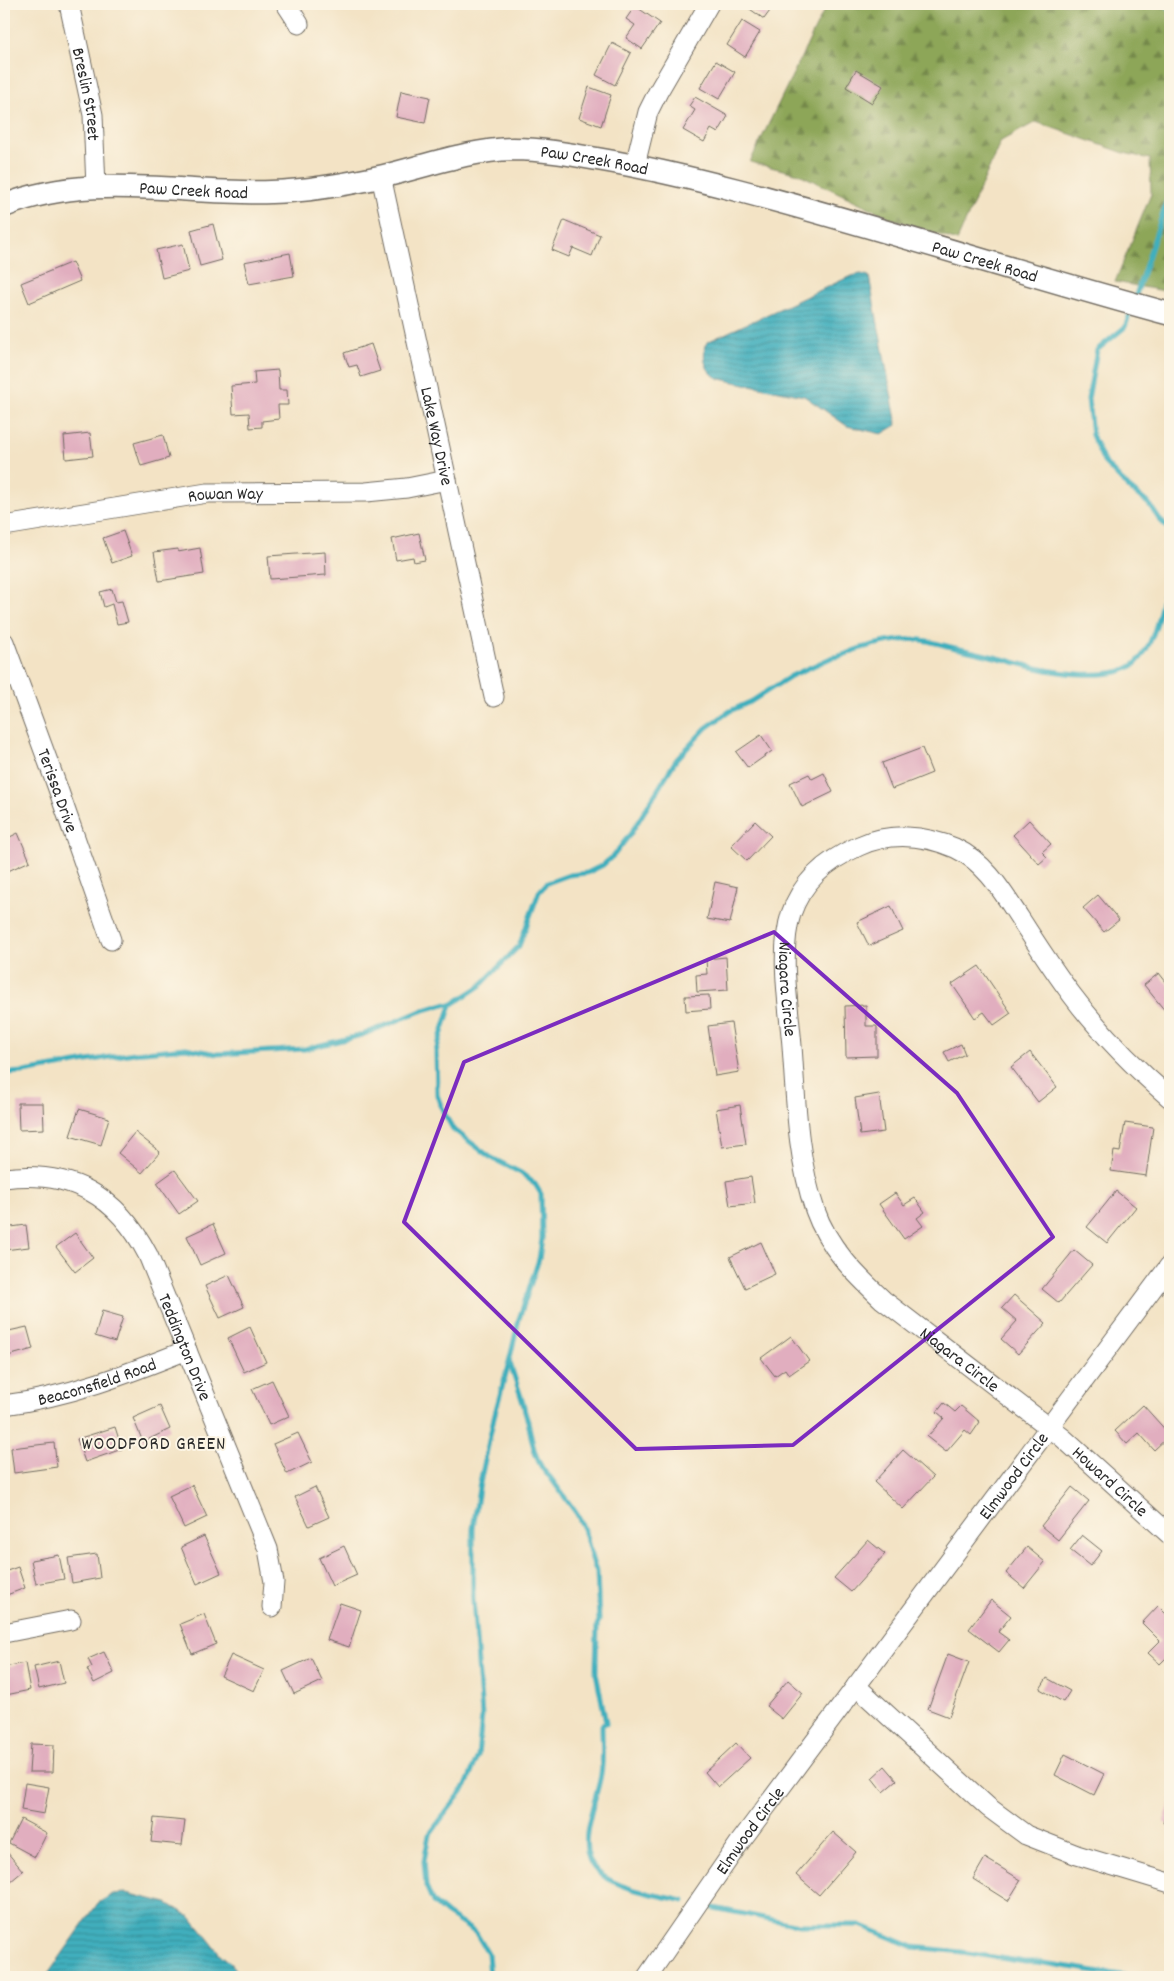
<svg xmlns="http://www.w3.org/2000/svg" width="1174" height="1981" font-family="Dekko,sans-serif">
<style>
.forest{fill:url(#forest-firs);stroke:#5c6842}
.water{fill:url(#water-rules);stroke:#366d74}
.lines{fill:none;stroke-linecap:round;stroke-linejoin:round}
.stream{stroke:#41afbd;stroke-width:5}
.building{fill:#e1aebf}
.minor-casing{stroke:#716b61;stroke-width:21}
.tertiary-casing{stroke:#716b61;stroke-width:25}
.minor{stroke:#fff;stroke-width:19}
.tertiary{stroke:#fff;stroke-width:22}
.marked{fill:none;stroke:#7b2cbf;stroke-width:4;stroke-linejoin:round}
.labels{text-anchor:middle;stroke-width:4;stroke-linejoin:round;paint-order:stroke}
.street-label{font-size:18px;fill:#2b2b2b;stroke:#fcf5e5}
.neighbourhood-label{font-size:19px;letter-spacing:1px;fill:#2b2b2b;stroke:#fcf5e5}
</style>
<defs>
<pattern id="forest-firs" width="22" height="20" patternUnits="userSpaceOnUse" patternTransform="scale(1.25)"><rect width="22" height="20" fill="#8da659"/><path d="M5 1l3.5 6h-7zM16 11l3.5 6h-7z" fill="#73874a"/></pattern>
<pattern id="water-rules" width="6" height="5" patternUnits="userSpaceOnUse" patternTransform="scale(1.25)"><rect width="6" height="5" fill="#41afbd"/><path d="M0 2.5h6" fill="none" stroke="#378f9a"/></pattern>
</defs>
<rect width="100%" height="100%" fill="#fcf5e5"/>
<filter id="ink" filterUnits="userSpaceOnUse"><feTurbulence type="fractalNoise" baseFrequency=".02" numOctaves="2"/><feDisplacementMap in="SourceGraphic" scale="10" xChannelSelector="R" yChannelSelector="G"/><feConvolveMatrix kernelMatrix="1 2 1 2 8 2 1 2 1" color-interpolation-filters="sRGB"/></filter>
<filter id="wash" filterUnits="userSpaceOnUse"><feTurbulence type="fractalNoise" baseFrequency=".0096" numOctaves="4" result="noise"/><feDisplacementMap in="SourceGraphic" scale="20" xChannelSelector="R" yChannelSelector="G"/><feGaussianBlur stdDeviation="1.12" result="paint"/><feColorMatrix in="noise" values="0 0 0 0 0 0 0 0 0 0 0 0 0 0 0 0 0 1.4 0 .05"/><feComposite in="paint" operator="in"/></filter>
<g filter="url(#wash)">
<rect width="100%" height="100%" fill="#f3e3c5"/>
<path class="forest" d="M827,4H1170V292L1115,282L1151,194L1150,159L1124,153L1036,122L1001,141L957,241L893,219L799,174L750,162Z"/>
<path class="water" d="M861,274L869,276L897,425L882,434L847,426L804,396L720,379C705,373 701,357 707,342L851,276Z
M127,1893L167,1903L191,1917L221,1955L231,1963L242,1977H46L98,1903L113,1894Z"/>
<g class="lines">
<path class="stream" d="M1167,4L1170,11
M1135,298L1170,191
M1132,308L1125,327L1097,350L1088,399L1092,435L1104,462L1129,488L1149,504L1159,519L1170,530
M4,1073L24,1072L134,1053L186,1048L217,1054L305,1049L362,1035L421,1011L444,1004L451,1005
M510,1363L524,1406C524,1414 528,1418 529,1426C532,1442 536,1466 550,1477L577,1514L584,1529L594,1566L597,1571L599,1621L597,1625L596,1673L606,1723L602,1725C602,1741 604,1758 601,1774C597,1802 572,1849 598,1872C619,1890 658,1895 684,1901
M709,1907L799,1925H860L913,1947L962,1952L1025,1962H1037L1135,1977
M490,1977L488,1953L476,1933L447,1914L433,1902L426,1886L424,1861L429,1835L466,1786L478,1756L482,1716L473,1599V1529L479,1488L494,1417L509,1362L519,1319L539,1259L542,1238L541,1194L535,1184L521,1173L490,1157L453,1129L443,1111L437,1095L436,1051L451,1005L480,986L519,946L539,892L547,883L569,875L587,873L603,865L614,855L631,833L676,760L706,728L730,711L752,701L791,676L833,657C842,657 849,652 858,649C878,643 899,638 921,640C931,641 941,645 951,647C974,652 997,657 1021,664C1048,672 1117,684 1138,661C1162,635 1169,565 1170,530"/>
</g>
<g id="blocks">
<path class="building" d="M749,4H775L764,19L747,7Z
M635,6L660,23L642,49L626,38L635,25L626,19Z
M742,21L760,32L745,57L727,45Z
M612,43L631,53L615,85L596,75Z
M716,61L735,72L719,99L700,88Z
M856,70L883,86L872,103L846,87Z
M589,87L611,95L601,126L579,118Z
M401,91L430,97L425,123L396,117Z
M695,97L728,116L718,133L711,129L704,142L683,130L695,110L689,106Z
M564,220L600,235L592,256L573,248L569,257L552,250Z
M213,224L222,260L200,266L191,230Z
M183,244L189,271L162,278L156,250Z
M290,253L294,276L249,284L244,262Z
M72,262L80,281L29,303L21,283Z
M371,344L380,371L361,377L357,365L349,367L344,353Z
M278,370L279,390H287L288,405H278L279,419L262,421V427L250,428L249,413L233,414L231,386L255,384L254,372Z
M90,433L93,456L66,459L64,436Z
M163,435L169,458L141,466L134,443Z
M123,531L132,556L112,563L103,538Z
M419,533L425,560L414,562L413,557L396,560L392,539Z
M200,548L204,574L159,581L154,552L178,549V552Z
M325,552L326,575L270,579L268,556Z
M112,589L116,602L122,601L128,622L117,624L112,604L104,607L100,592Z
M761,735L772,751L748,768L736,752Z
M922,748L932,773L892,789L882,763Z
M824,773L833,792L802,807L790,783L809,774L812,779Z
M1029,820L1051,844L1042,852L1047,857L1039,864L1013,835Z
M755,821L771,836L747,861L731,846Z
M18,833L30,861L8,871L4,861V840Z
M715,882L738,887L730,923L707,919Z
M1098,895L1119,920L1104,932L1083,908Z
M891,906L903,931L869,946L857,922Z
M726,957L728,990L697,992L696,975L707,974L706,959Z
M979,966L1011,1013L994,1025L984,1012L975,1018L952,984Z
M1159,973L1170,987V1009L1166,1012L1144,985Z
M709,995L710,1009L686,1011L685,996Z
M866,1005V1026H877V1056L846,1057L845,1006Z
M731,1023L739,1072L715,1076L708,1026Z
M961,1044L965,1054L949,1062L944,1052Z
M1030,1052L1057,1087L1038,1102L1011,1067Z
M879,1094L884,1132L860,1135L855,1098Z
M18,1103H43L44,1129L19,1130Z
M740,1105L746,1144L722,1147L716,1109Z
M79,1109L109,1118L101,1145L70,1136Z
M1125,1123L1153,1127L1146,1176L1111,1171L1114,1151L1120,1152Z
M135,1132L160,1152L142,1173L118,1153Z
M175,1170L198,1201L179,1214L157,1183Z
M751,1177L755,1203L730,1206L726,1181Z
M1116,1191L1136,1207L1107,1243L1087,1227Z
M895,1193L904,1205L915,1198L925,1212L917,1218L923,1226L904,1239L879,1204Z
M213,1224L226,1253L200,1265L187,1236Z
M26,1225L29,1247L4,1250V1228Z
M75,1233L93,1258L75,1272L56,1247Z
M761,1242L775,1274L745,1288L730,1257Z
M1074,1250L1092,1265L1059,1303L1042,1289Z
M229,1275L244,1307L220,1318L205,1286Z
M1014,1295L1046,1323L1018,1354L1001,1339L1017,1321L1002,1308Z
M102,1311L123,1317L115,1342L95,1336Z
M27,1327L33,1349L4,1357V1332Z
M250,1327L266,1362L244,1372L228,1338Z
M791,1336L809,1361L789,1375L785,1369L775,1376L761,1358Z
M272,1380L289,1416L269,1425L252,1389Z
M944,1403L955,1412L961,1406L980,1422L971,1435L965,1430L946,1452L927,1437L944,1418L937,1412Z
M1143,1405L1170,1435L1154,1450L1139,1433L1127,1444L1115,1431Z
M160,1406L170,1429L143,1442L133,1418Z
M115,1427L122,1449L85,1462L77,1439Z
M298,1433L312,1462L287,1474L273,1444Z
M54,1443L57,1467L14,1473L11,1448Z
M903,1450L933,1477L903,1509L874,1482Z
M192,1485L207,1517L184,1528L169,1496Z
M315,1487L329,1517L309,1526L295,1497Z
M1072,1487L1089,1501L1058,1540L1041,1526Z
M1082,1535L1102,1551L1090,1566L1070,1550Z
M204,1536L221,1573L197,1584L181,1547Z
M868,1540L885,1554L851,1592L834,1578Z
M344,1546L357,1575L332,1586L319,1558Z
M1027,1547L1045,1562L1024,1588L1006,1573Z
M97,1554L100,1578L72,1583L68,1558Z
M59,1555L64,1579L36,1584L31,1560Z
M18,1567L25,1588L4,1596V1572Z
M991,1600L1011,1616L998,1632L1009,1640L999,1652L969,1629Z
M340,1603L361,1610L349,1647L327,1640Z
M1158,1606L1170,1618V1654L1160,1664L1148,1653L1160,1641L1142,1623Z
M204,1614L216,1644L192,1654L180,1624Z
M104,1652L114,1673L94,1683L87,1669L92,1667L88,1659Z
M948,1654L969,1662L949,1717L928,1709Z
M231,1655L264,1670L254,1691L221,1676Z
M311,1658L322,1681L294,1694L283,1671Z
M59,1661L64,1683L39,1689L34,1667Z
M25,1663L30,1690L6,1695L4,1667Z
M1047,1678L1070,1691L1063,1702L1040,1689Z
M788,1680L803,1693L782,1719L766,1706Z
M736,1743L750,1758L718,1787L705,1772Z
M31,1744L54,1745L53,1772H29Z
M1065,1754L1104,1774L1094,1795L1055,1775Z
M885,1766L897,1780L883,1792L872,1778Z
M25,1783L49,1787L44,1814L21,1810Z
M1170,1804V1825L1163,1823Z
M154,1818L185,1821L182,1845L151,1842Z
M21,1819L47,1833L35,1857L9,1843Z
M833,1832L856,1852L819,1895L796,1875Z
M6,1851L23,1871L4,1887V1853Z
M985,1858L1021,1880L1008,1901L973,1879Z"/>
</g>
</g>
<g filter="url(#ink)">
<use href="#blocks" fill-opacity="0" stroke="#716b61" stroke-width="1"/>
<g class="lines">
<g class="minor-casing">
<g id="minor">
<path id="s1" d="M69,4L93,115L96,187"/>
<path d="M286,4L299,24"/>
<path d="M635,165L648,112L658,92L709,4"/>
<path id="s2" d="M381,176L494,697"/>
<path id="s3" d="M4,526L207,493L366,492L407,488L447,480"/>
<path id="s4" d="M4,642L57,786L111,940"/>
<path id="s5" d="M1170,1098C1134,1067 1101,1034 1072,995C1053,970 1036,943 1019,917C1002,891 985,862 955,848C924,835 890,832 859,846C827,860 802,881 791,914C779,951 789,1008 792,1046C796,1101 797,1158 815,1210C828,1247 855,1274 883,1300L1063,1438L1170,1535"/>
<path id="s6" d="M4,1178C71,1170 117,1195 148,1255L268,1549L274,1582L272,1607"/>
<path id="s7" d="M4,1405C68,1397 127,1374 187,1350"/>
<path d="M4,1633L71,1620"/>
<path d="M856,1686L988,1807L1026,1835L1077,1855L1170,1883"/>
<path id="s8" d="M647,1977L740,1842L1170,1265"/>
</g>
</g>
<g class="tertiary-casing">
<g id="tertiary">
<path id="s9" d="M4,206C90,171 181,195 271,192C309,191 348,184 384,176C426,166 469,150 513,149C541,149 569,154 597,159C644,167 691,178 737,190C883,228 1025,275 1170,314"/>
</g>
</g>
<use href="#minor" class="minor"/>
<use href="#tertiary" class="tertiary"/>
</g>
</g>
<path class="marked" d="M774,932L957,1093L1053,1237L793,1445L636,1449L404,1222L464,1062Z"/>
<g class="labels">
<g class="street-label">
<text dy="6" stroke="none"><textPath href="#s1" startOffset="92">Breslin Street</textPath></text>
<text dy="6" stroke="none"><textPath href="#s9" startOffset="598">Paw Creek Road</textPath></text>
<text dy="6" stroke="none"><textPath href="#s9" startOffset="192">Paw Creek Road</textPath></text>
<text dy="6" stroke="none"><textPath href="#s9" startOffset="1002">Paw Creek Road</textPath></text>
<text dy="6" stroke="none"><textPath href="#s2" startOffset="266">Lake Way Drive</textPath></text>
<text dy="6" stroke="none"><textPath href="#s3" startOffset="224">Rowan Way</textPath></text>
<text dy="6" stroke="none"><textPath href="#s4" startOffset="158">Terissa Drive</textPath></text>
<text dy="6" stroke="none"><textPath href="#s5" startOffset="606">Niagara Circle</textPath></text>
<text dy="6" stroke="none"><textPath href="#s6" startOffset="275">Teddington Drive</textPath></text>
<text dy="6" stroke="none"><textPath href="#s5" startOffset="1040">Niagara Circle</textPath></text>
<text dy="6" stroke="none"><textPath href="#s7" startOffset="96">Beaconsfield Road</textPath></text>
<text dy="6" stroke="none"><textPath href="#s8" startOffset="621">Elmwood Circle</textPath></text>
<text dy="6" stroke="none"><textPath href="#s5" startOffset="1234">Howard Circle</textPath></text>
<text dy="6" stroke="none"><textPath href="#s8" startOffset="179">Elmwood Circle</textPath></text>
</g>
<g class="neighbourhood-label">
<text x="154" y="1449">WOODFORD GREEN</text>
</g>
</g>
<rect width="1174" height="1981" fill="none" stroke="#fcf5e5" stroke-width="20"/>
</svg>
